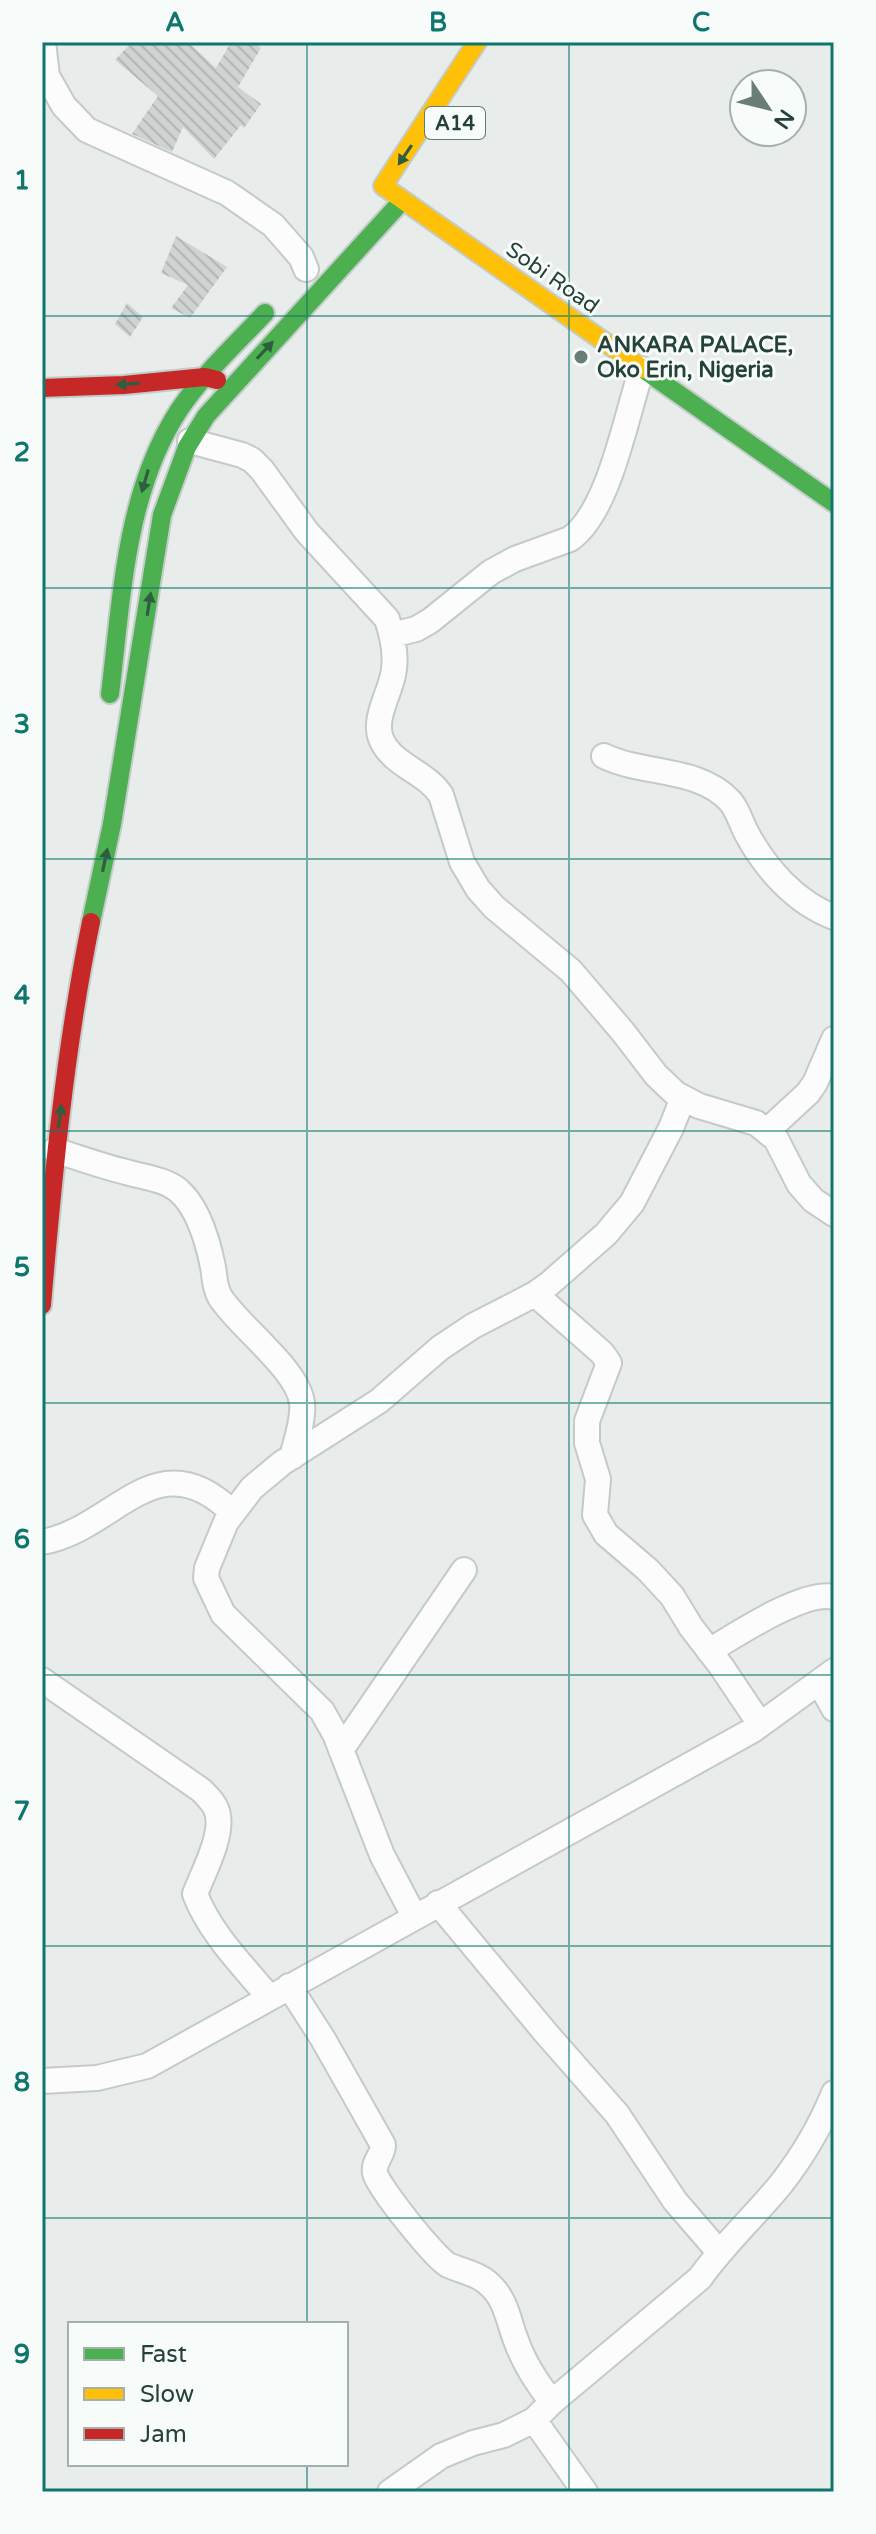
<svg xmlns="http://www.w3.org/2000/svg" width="876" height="2534" font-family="'Varela Round',sans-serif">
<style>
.building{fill:url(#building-back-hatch)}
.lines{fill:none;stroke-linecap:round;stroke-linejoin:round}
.street-casing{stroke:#c5cac8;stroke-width:28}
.fast-casing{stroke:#c3ccc9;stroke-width:22}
.slow-casing{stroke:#c3ccc9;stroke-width:22}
.jam-casing{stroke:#c3ccc9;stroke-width:22}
.street{stroke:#fcfcfc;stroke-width:24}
.fast{stroke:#4caf50;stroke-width:18}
.slow{stroke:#ffc107;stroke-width:18}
.jam{stroke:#c62828;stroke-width:18}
.oneway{fill:#2e5d40}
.grid{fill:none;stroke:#0f766e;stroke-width:2;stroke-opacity:0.55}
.poi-dot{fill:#697e78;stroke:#f7fbf9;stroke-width:3}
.labels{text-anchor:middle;stroke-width:6;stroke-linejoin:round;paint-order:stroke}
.shield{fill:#f7fbf9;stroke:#637a73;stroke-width:2}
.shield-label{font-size:20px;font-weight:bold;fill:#24423a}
.street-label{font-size:22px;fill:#24423a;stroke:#f7fbf9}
.poi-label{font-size:22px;font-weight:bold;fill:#24423a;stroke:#f7fbf9;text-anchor:start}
.neatline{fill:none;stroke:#0f766e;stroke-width:3}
.grid-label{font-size:26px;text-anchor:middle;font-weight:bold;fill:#0f766e}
</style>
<defs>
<pattern id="building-back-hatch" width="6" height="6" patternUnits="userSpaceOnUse" patternTransform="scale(2)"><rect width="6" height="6" fill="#cfd4d2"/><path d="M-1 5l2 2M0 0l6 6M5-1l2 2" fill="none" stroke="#b2b7b5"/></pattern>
</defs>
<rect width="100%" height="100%" fill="#e8edeb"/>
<path class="building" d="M132,42H188L216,68L231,42H254L261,48L238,87L261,104L244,128L241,125L214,159L183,127L172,152L132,134L158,96L115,60Z
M176,236L227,267L190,318L171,308L188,285L161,273Z
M127,303L143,317L130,337L115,324Z"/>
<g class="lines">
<g class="street-casing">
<path id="street" d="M43,42L47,76L64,106L87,130L227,193L273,225L301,257L306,269
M190,441L242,455L252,460L262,470L307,532L387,619C393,637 397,657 393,675C389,695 372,721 382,741C394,766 426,772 441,795L462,862L478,889L494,907L571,971L623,1032L656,1075L676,1094L699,1106L756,1123L776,1139L799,1184L813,1200L834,1214
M392,635L416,629L430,621L491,572L515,559L570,539C610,511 626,414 642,369
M604,756C643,775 699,767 730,801C738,810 741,823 747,834C766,869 796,903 834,917
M767,1131L808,1093L815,1083L834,1039
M55,1150C79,1158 102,1166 126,1172C143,1177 164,1179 178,1190C199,1208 208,1242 213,1267C215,1278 214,1286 220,1297C239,1327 298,1369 302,1403C304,1420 296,1441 292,1457
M535,1294L602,1353L609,1363L587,1421V1443L598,1479L595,1515L606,1534L648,1570L672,1596L691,1627L721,1666L760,1724
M42,1542C115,1530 156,1437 233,1513
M709,1651C736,1635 805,1589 834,1597
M42,1680L201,1790C208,1797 217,1805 218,1816C222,1838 203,1873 195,1894C210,1933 243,1966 269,1997
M819,1682L834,1709
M341,1750L464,1570
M438,1903L545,2032L617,2114L675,2201L719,2252
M414,1916L382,1855L335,1734L322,1711L223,1614L206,1578L207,1568L226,1522L252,1488L282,1463L379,1401L440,1348L473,1326L535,1294L549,1284L606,1234L632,1203L671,1128L683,1098
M289,1986L323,2039L383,2145C383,2156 373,2161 375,2173C378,2187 435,2258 448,2265C464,2272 480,2274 492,2287C507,2302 509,2324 517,2343C525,2365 537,2383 552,2402
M42,2081L97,2078L147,2066L753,1730L834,1671
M534,2420L585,2492
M390,2492L441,2456L473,2443L504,2435L534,2420L552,2402L700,2278C724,2244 755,2216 781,2184C802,2157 821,2125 834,2093"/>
</g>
<g class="fast-casing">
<path id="fast" d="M643,369L834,503
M110,694C122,598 125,493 179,410C203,374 236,344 265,313
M91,922L112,824L162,515L187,447L206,416L402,201"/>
</g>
<g class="slow-casing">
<path id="slow" d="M477,42L383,186L643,369"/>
</g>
<g class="jam-casing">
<path id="jam" d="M42,388L124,385L205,377L217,380
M42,1305C53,1177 65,1048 91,922"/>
</g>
<use href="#street" class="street"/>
<use href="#fast" class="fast"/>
<use href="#slow" class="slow"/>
<use href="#jam" class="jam"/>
</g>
<defs><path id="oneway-solid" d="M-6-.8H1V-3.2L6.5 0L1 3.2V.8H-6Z" transform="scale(2)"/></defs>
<g class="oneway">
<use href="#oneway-solid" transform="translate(405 155) rotate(124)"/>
<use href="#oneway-solid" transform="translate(265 350) rotate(-47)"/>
<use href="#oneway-solid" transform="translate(128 384) rotate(176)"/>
<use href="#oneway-solid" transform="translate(145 481) rotate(106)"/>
<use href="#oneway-solid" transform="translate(149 604) rotate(-81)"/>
<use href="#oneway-solid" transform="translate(105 860) rotate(-78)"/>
<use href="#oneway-solid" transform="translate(60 1116) rotate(-82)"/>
</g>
<path class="grid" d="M307,42V2324M569,42V2492M42,316H834M42,588H834M42,859H834M42,1131H834M42,1403H834M42,1675H834M42,1946H834M42,2218H834M307,2464V2492"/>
<circle class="poi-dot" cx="581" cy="357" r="8"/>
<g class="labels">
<rect class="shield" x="425" y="107" width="60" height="32" rx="6"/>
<g class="shield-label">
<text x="455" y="130">A14</text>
</g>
<g class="street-label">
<text transform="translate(553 277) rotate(35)" y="8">Sobi Road</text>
</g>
<g class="poi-label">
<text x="597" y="352">ANKARA PALACE,<tspan x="597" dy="25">Oko Erin, Nigeria</tspan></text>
</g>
</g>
<rect width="876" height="2534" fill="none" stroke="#f7fbf9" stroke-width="88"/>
<rect x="68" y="2322" width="280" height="144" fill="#f7fbf9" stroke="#a3b1ad" stroke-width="2"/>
<rect x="84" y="2348" width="40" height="12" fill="#4caf50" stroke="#a3b1ad" stroke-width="2"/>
<text x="140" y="2362" font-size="24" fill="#24423a">Fast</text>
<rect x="84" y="2388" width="40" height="12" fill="#ffc107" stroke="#a3b1ad" stroke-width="2"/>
<text x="140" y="2402" font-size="24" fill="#24423a">Slow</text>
<rect x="84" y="2428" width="40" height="12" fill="#c62828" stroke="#a3b1ad" stroke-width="2"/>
<text x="140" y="2442" font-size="24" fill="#24423a">Jam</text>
<g transform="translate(768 108) rotate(125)"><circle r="38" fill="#f7fbf9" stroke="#a3b1ad" stroke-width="2"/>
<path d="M0-6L14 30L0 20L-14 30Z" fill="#697e78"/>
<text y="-12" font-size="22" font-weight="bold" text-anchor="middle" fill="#24423a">N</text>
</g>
<rect x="44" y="44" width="788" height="2446" class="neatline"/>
<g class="grid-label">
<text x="175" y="31">A</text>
<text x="438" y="31">B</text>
<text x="701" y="31">C</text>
<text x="22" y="189">1</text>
<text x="22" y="461">2</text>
<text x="22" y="733">3</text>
<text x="22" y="1004">4</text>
<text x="22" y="1276">5</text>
<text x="22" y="1548">6</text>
<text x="22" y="1820">7</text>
<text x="22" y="2091">8</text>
<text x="22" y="2363">9</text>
</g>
</svg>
